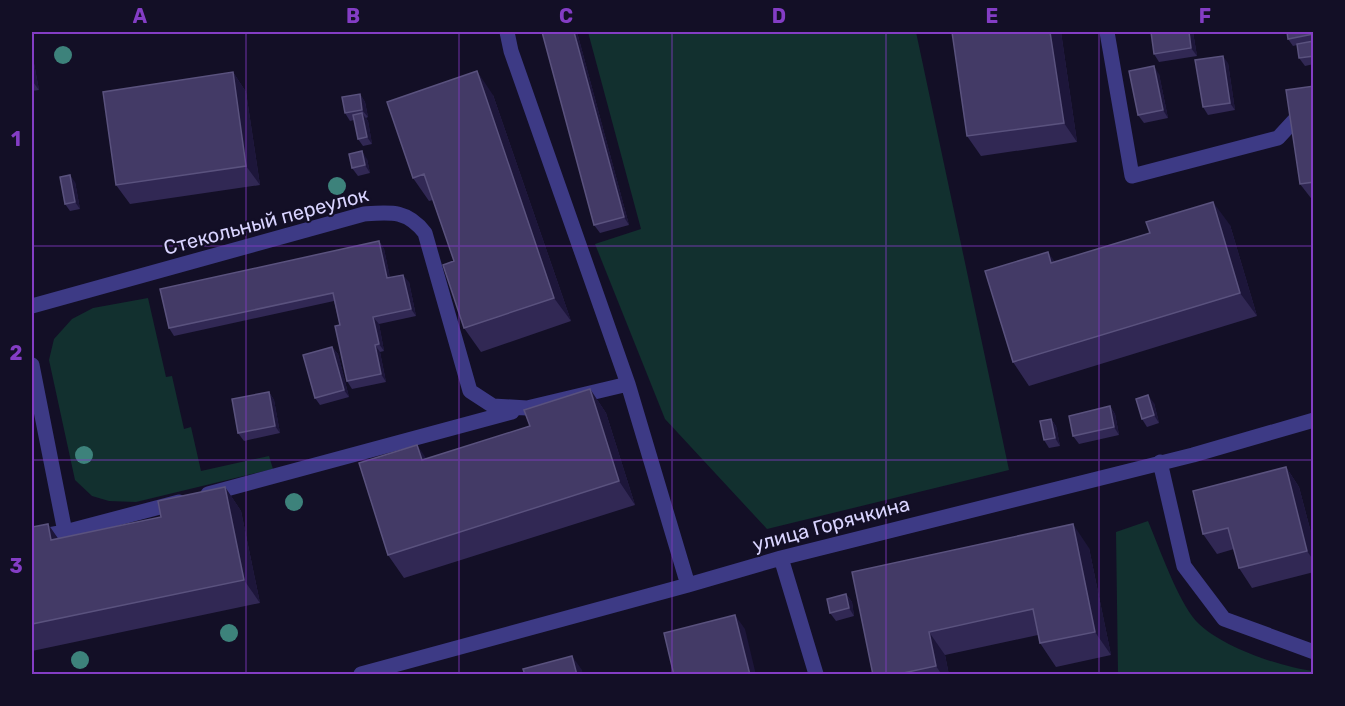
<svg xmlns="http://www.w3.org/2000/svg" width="1345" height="706" font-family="Rubik,sans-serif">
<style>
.green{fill:#12302f}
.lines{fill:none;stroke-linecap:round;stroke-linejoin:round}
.minor{stroke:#3d3a85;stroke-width:15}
.tree{fill:#3d827b}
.wall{fill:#312854}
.shaded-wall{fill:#1d163a}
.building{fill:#433a66;stroke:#5a527e;stroke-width:1.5}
.grid{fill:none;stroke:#843dc5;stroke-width:1.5;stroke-opacity:0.55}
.labels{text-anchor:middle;stroke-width:4.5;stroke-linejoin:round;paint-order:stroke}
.street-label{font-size:20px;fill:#d9d4ff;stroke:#130f26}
.neatline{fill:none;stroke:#843dc5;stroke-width:2}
.grid-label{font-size:20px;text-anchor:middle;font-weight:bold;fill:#843dc5}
</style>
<rect width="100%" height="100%" fill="#130f26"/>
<path class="green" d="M588,32H916L1009,470L767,529L665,419L595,244L641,229Z
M148,298L166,377L172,376L184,429L191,427L201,471L269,456L273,469L136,502L109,501L92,496L75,480L49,360L54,339L72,319L93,308Z
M1148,521C1159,547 1178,601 1196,621C1219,646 1280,667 1313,671V674H1118L1116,532Z"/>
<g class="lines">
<path class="minor" d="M507,32L511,51L628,384L688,585
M1107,32L1132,176L1278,138L1314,99
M32,306L364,214C391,212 407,210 425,233L470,391L493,406L527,408L628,384
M32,365L65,532
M1160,462L1184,566L1224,619L1314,652
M208,494L512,412
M32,538L65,532L179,502
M781,558L816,674
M361,674L688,585L781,558L1193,455L1314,420"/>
</g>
<g class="tree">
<circle cx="63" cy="55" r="9"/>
<circle cx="337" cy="186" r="9"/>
<circle cx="84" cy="455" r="9"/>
<circle cx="294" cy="502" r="9"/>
<circle cx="229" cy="633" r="9"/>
<circle cx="80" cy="660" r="9"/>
</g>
<path class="wall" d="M542,32H577L629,225L600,233L594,225Z
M952,32H1061L1077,142L981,156L967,136Z
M1151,32H1193L1197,56L1159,62L1154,54Z
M1314,32V64L1305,66L1299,58L1297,45L1293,46L1288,39Z
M32,56L33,58L39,90L32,91Z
M1228,63L1235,110L1208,115L1203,107Z
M233,72L246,92L260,185L130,204L116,185Z
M1159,74L1168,118L1144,123L1138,115Z
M1314,86V202L1300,184Z
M360,94L365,102L368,117L366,118L368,121L372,144L363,146L358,139L354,120L350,121L345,113Z
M493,95L571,321L481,352L464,328L454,261L433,200L429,201L413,178Z
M367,159L370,173L358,176L352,168Z
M75,182L80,209L70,211L65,204Z
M1230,225L1257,316L1029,386L1013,362Z
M379,241L384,249L390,278L409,282L416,316L379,324L384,351L380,352L386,382L352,389L347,381L340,325L334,301L174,336L169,328Z
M332,347L338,354L349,397L320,405L315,398Z
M590,389L606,413L635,505L404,578L388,555L530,426Z
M269,392L274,400L280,433L244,441L238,433Z
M1154,403L1159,423L1147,427L1142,419Z
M1110,406L1115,414L1119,435L1079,444L1073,436Z
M1051,419L1056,426L1060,446L1049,448L1044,440Z
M1286,467L1299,487L1314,544V572L1252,588L1239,568L1234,549L1217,554L1203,534Z
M225,487L241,511L260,603L32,651V527L48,524L58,539L161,517Z
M1089,548L1111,655L1056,667L1040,643L1038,635L945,655L949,675H873L852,572Z
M846,594L852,602L854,616L836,621L830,613Z"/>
<path class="shaded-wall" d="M574,32H577L629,225L624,217Z
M1050,32H1061L1077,142L1064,123Z
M1189,32H1193L1197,56L1191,48Z
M32,56L33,58L39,90L33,82L32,71Z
M1223,56L1228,63L1235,110L1230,103Z
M1154,66L1159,74L1168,118L1163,110Z
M477,71L493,95L571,321L554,298Z
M233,72L246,92L260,185L246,166Z
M360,94L365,102L368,117L362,110Z
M362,113L368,121L372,144L367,137Z
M362,151L367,159L370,173L365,165Z
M70,175L75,182L80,209L75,202Z
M1213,202L1230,225L1257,316L1240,293Z
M379,241L384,249L392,286L387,278Z
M1048,252L1065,276L1051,263Z
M403,275L409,282L416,316L411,309Z
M373,317L379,324L384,351L379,344Z
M375,345L380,352L386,382L381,374Z
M332,347L338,354L349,397L344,390Z
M590,389L606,413L635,505L619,481Z
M269,392L274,400L280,433L275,426Z
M1148,395L1154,403L1159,423L1154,415Z
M1110,406L1115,414L1119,435L1114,427Z
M1051,419L1056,426L1060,446L1055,438Z
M417,445L433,468L422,460Z
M1286,467L1299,487L1314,544V561L1307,551Z
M225,487L241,511L260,603L244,580Z
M48,524L64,547L51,540Z
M1073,524L1089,548L1111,655L1095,632Z
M846,594L852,602L854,616L849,608Z
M735,615L745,629L756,675H750Z
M929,632L945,655L949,675H942L936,666Z
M572,656L582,670L583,675H577Z"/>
<path class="building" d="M542,32H574L624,217L594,225Z
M952,32H1050L1064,123L967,136Z
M1151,32H1189L1191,48L1154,54Z
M1287,32H1314V34L1288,39Z
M1314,41V56L1299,58L1297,44Z
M1223,56L1230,103L1203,107L1195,60Z
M1154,66L1163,110L1138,115L1129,71Z
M477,71L554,298L464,328L443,265L454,261L424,174L413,178L387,102Z
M233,72L246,166L116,185L103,92Z
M1314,86V182L1300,184L1286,90Z
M360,94L362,110L345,113L342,97Z
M362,113L367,137L358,139L353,115Z
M362,151L365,165L352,168L349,154Z
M70,175L75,202L65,204L60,177Z
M1213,202L1240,293L1013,362L985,271L1048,252L1051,263L1150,233L1146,222Z
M379,241L387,278L403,275L411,309L373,317L379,344L375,345L381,374L347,381L335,326L340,325L333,293L169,328L160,289Z
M332,347L344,390L315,398L303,355Z
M590,389L619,481L388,555L359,463L417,445L422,460L530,426L524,410Z
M269,392L275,426L238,433L232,399Z
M1148,395L1154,415L1142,419L1136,399Z
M1110,406L1114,427L1073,436L1069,416Z
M1051,419L1055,438L1044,440L1040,421Z
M1286,467L1307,551L1239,568L1228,528L1203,534L1193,491Z
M225,487L244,580L32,624V527L48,524L51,540L161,517L158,501Z
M1073,524L1095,632L1040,643L1033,609L929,632L936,666L894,675H873L852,572Z
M846,594L849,608L830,613L827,599Z
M735,615L750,675H674L664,633Z
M572,656L577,675H525L523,669Z"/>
<path class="grid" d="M246,32V674M459,32V674M672,32V674M886,32V674M1099,32V674M32,246H1314M32,460H1314"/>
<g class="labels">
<g class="street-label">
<text transform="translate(266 221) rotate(-15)" y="7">Стекольный переулок</text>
<text transform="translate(831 524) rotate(-15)" y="7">улица Горячкина</text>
</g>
</g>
<rect width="1345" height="706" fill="none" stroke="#130f26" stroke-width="66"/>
<rect x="33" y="33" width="1279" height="640" class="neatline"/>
<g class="grid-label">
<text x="140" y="23">A</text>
<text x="353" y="23">B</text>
<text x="566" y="23">C</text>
<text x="779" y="23">D</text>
<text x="992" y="23">E</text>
<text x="1205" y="23">F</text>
<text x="16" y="146">1</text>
<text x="16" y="360">2</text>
<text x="16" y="573">3</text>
</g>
</svg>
